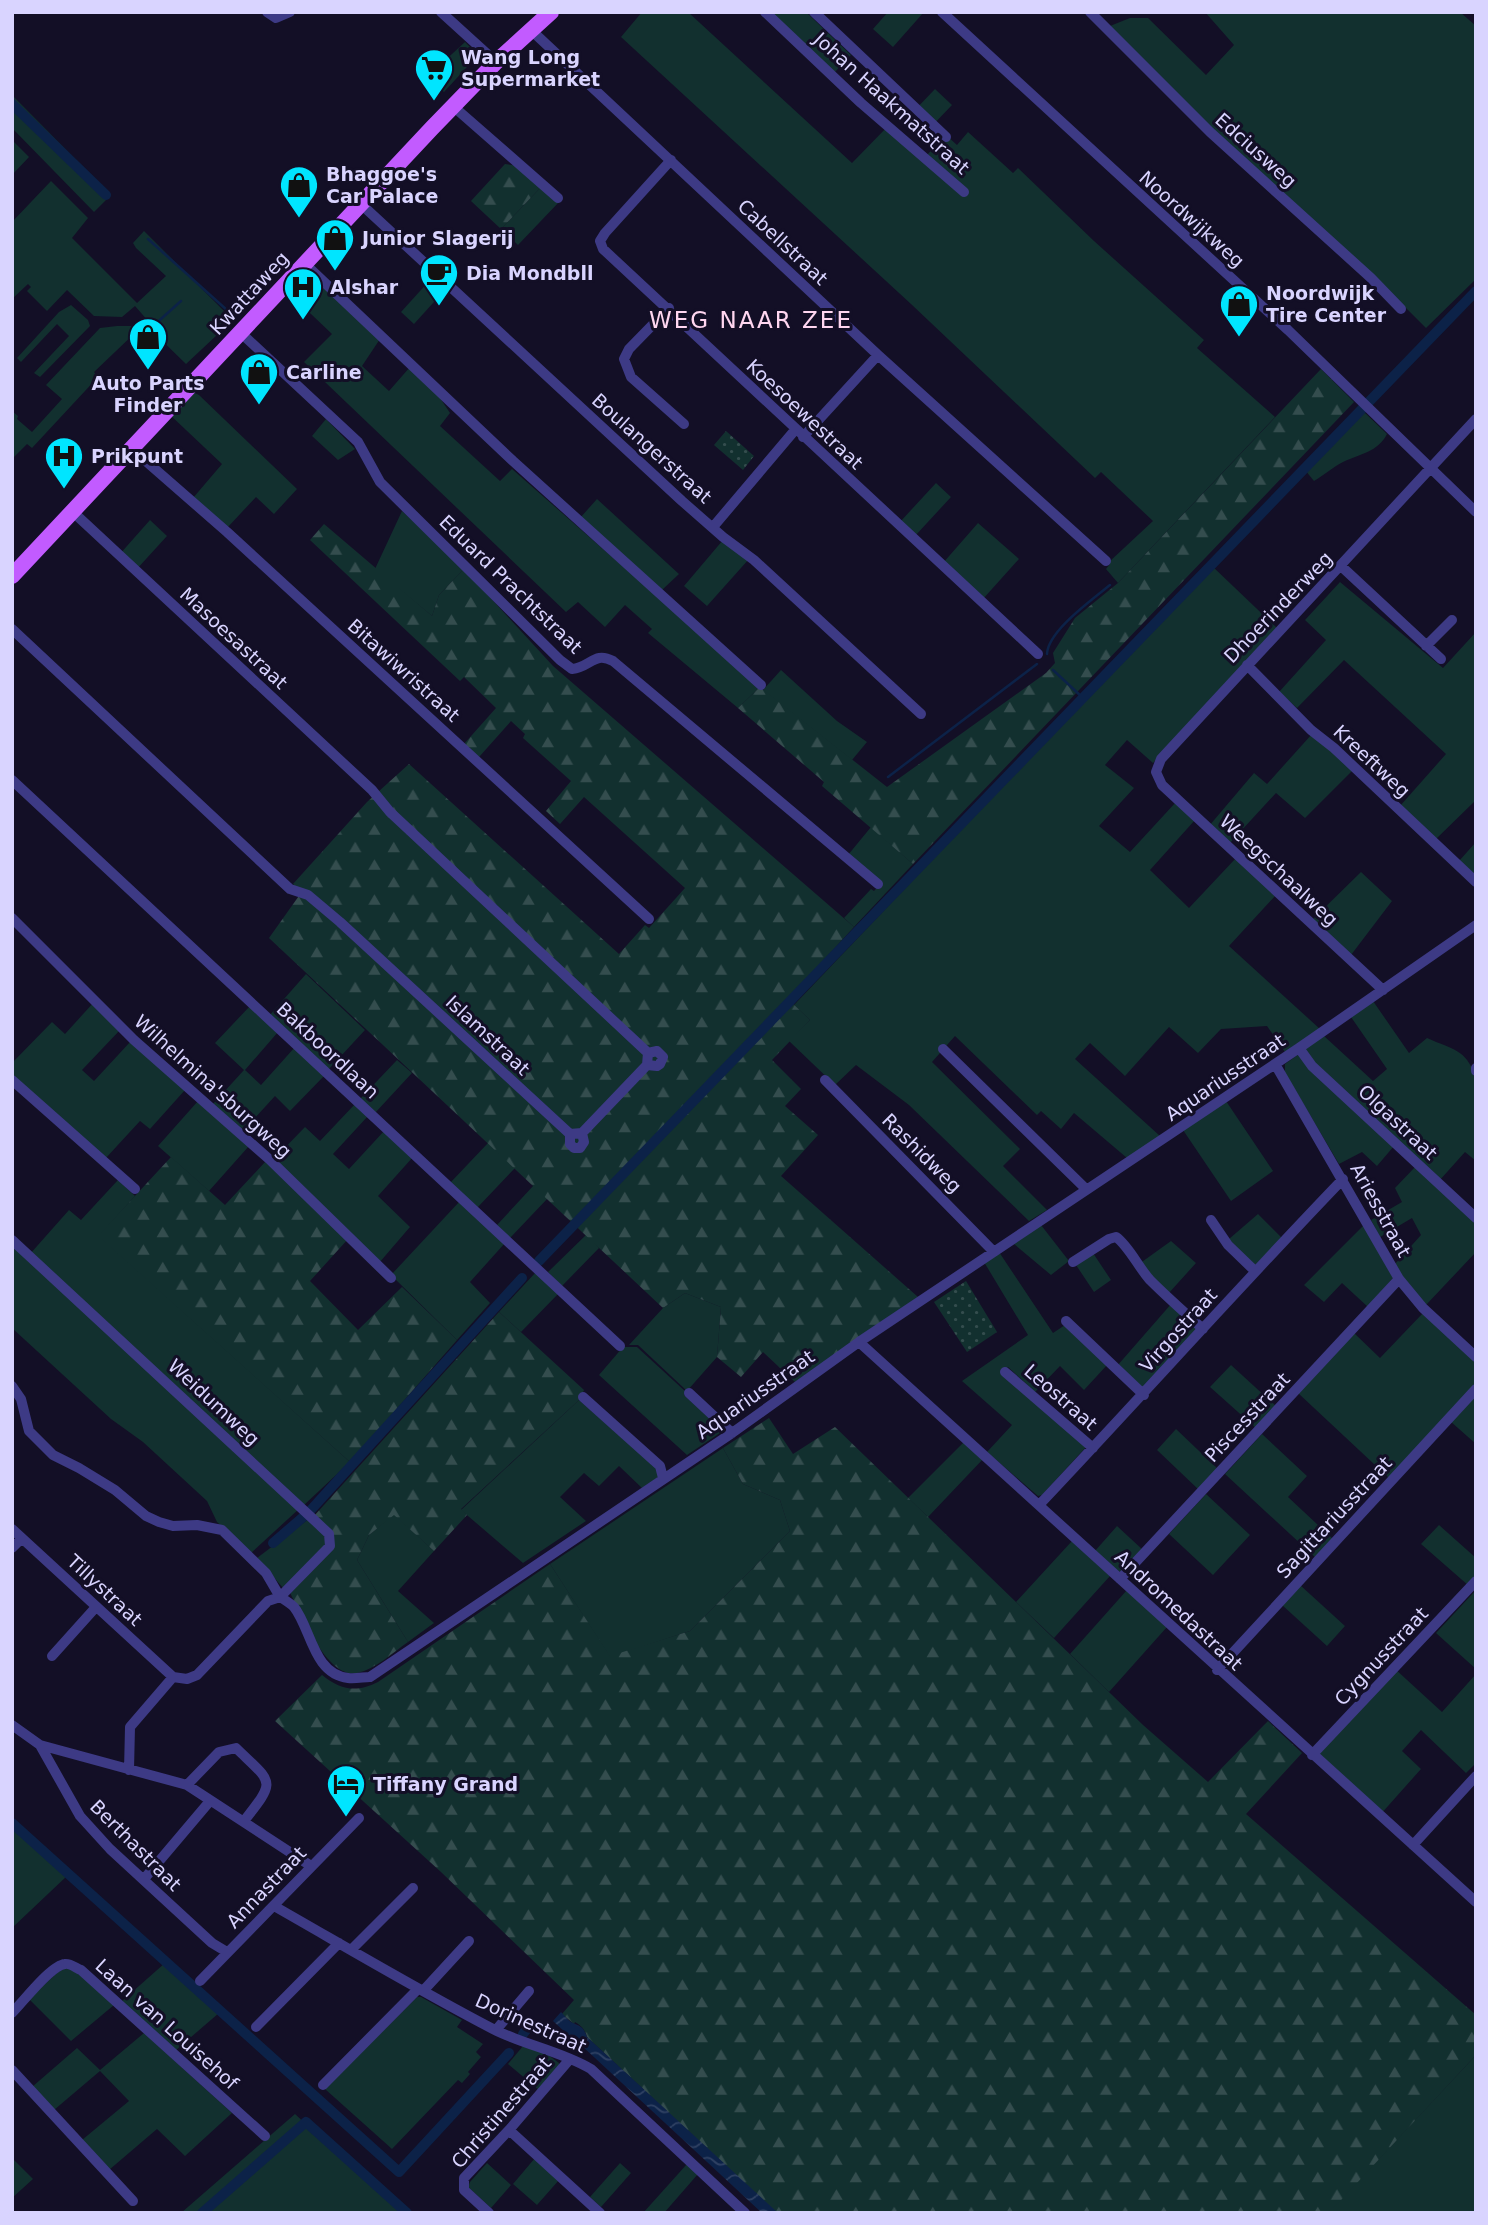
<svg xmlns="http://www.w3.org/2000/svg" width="1488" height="2225" font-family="'DejaVu Sans',sans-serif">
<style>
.grass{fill:#12302f}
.forest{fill:url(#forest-firs)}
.park{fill:url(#park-dots)}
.water{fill:url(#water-waves)}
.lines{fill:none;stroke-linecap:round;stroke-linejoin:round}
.stream{stroke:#0c2248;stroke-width:2.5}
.canal{stroke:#0c2248;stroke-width:10}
.minor{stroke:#3d3a85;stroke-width:10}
.primary{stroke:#c25bff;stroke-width:16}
.labels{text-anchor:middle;stroke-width:6;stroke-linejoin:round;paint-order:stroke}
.poi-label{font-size:19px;font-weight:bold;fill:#d9d4ff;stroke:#130f26;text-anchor:start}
.street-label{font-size:19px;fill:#d9d4ff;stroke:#130f26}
.quarter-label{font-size:23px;letter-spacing:2px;fill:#ffd6f0;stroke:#130f26}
</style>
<defs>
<pattern id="forest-firs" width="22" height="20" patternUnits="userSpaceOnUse" patternTransform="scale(1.75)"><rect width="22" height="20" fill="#12302f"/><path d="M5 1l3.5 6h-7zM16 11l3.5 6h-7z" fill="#344d4e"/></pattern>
<pattern id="park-dots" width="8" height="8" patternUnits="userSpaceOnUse" patternTransform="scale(1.75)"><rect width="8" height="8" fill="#12302f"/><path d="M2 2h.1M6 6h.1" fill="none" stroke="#344d4e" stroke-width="1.8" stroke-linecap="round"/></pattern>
<pattern id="water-waves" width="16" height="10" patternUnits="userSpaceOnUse" patternTransform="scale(1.75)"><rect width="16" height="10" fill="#0c2248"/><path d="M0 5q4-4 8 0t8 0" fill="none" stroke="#2f4163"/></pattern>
</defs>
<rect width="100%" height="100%" fill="#130f26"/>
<path class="grass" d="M642,12H688L852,163L890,124L926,156L946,135L957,145L968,132L1013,173L1018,168L1094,241L1204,340L1197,348L1275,417L1118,583L1106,569L1110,564L1109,562L1153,521L1101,472L1095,478L911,304L621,37Z
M769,12H806L851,55L834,73Z
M888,12H924L893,47L873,29Z
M1205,12H1460L1476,26V279L1426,328L1373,275L1201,119L1110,26L1130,18H1148L1206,75L1234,45Z
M465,42L478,55L444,92L427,77Z
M935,89L952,105L930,128L913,112Z
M12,95L111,195L94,212L12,128Z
M12,140L29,157L12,175Z
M51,181L88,218L72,238L137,303L166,276L136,248L133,243L144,231L233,320L186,364L146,325L149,322L135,306L122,317L94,316L67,290L47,311L27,291L31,287L28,284L12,299V222Z
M542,186L560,201L518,245L501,229Z
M309,272L380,339L362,366L389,391L410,367L436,392L450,413L440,426L500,481L512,469L760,687L738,708L648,633L652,629L625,605L605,627L578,602L566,612L304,362L332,334L290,294Z
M430,280L443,292L414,324L401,312Z
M71,305L88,320L90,326L40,377L34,373L69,336L57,324L21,362L17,358L59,312Z
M117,326H133L137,331L94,372L98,377L32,448L27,444L12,459V411L18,416L17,419L32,432L62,399L46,385L100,328Z
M193,392L199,395L297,489L274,514L256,497L227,528L193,498L222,464L168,413Z
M1363,411L1387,434C1378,452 1360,454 1343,462C1333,467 1324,475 1314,481L1305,470Z
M326,419L355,449L338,460L312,436Z
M936,483L951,497L915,536L900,522Z
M597,499L679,574L662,590L580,518Z
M402,511L464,569L439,595L432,616L375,569Z
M150,520L167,536L136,570L119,555Z
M978,523L1019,559L983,599L943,563Z
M723,540L749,559L707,606L684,586Z
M1212,566L1277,628L1153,763L1127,740L1105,765L1134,788L1099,826L1130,852L1176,802L1195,820L1150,870L1189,908L1236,858L1276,895L1229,946L1320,1029L1285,1052L1267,1026L1221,1029L1198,1053L1169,1027L1125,1076L1090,1043L1075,1059L1160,1136L1127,1158L1074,1113L1061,1129L1041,1111L1037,1115L955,1036L932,1062L1020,1149L1003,1166L1047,1210L1029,1221L909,1105L856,1065L835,1085L789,1041L810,1020L794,1005Z
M1340,582L1443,668L1476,632V800L1436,839L1400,806L1446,754L1344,660L1297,708L1279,692L1326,640L1305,620Z
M781,670L837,721L867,742L852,760L763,690Z
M1312,734L1353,770L1305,818L1276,793L1229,844L1209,826L1254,773L1267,784Z
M871,827L913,864L854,927L844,918L871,889L874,891L881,883L848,855Z
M1476,842V877L1459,861Z
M1361,872L1392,901L1351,955L1312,920Z
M306,974L365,1030L328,1070L269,1016Z
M1373,1001L1409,1053L1427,1038C1453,1050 1465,1048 1476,1077V1161L1465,1152L1439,1181L1315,1065L1304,1049L1324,1036L1373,1081L1387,1069L1351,1017Z
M94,1002L120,1030L82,1070L94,1081L131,1041L185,1090L150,1129L140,1121L105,1159L12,1075V1063L52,1022L65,1034Z
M250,1006L278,1032L245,1070L261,1085L295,1047L324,1076L290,1111L275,1096L242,1132L212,1105L244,1070L215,1043Z
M1299,1054L1394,1146L1377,1166L1362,1152L1339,1164L1285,1073V1064Z
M397,1060L412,1073L375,1113L360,1099Z
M198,1101L249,1146L209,1191L158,1146Z
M1226,1101L1273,1171L1231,1201L1183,1130Z
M355,1104L368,1116L333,1154L349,1169L385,1130L413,1157L378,1196L410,1227L379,1263L273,1160L305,1127L320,1141Z
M488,1143L515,1168L477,1208L450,1183Z
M1416,1166L1476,1223V1252L1426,1305L1409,1287L1395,1264L1421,1235L1412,1218L1380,1237L1371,1220L1402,1202L1395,1188Z
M118,1180L135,1196L99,1236L350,1462L304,1505L30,1254L69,1210L81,1220Z
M534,1185L548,1198L510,1238L497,1225Z
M460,1201L505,1243L470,1282L490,1303L457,1340L391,1275Z
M1258,1214L1282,1238L1254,1266L1229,1239Z
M1041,1225L1069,1261L1051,1275L1014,1244Z
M1364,1225L1393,1278L1368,1307L1342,1283L1324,1302L1304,1285Z
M587,1234L599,1248L562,1286L548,1272Z
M1171,1241L1196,1263L1168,1294L1139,1264Z
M12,1244L300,1508L251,1553L217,1522L207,1501L143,1442L111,1419L12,1328Z
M999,1252L1053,1333L1065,1325L1108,1364L1084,1390L1060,1366L1035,1392L1008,1367L1003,1372L1086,1447L1042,1495L1038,1496L987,1452L1012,1425L962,1381L1028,1335L984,1262Z
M1093,1253L1111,1280L1094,1292L1076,1265Z
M536,1272L559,1293L521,1332L499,1312Z
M685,1293L721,1307L717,1357L687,1391L638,1345H629L663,1308Z
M1172,1303L1198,1330L1143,1389L1117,1366Z
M1423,1313L1476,1362V1386L1390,1479L1298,1393L1354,1333L1380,1358Z
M623,1347H637L686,1392L684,1395L721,1429L720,1433L687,1455L599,1375Z
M1231,1365L1277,1407L1257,1429L1210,1387Z
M1476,1393V1444L1450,1421Z
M579,1400L656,1468L659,1477L642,1488L619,1466L599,1486L584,1473L560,1497L586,1521L523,1563L461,1510Z
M1176,1429L1219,1470L1199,1490L1157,1450Z
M1262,1434L1307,1476L1288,1497L1333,1539L1316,1558L1225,1474Z
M965,1441L984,1458L928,1517L908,1498Z
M723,1448L743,1484L780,1500L790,1531L690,1631L610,1657L550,1564Z
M1206,1494L1250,1535L1213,1575L1169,1534Z
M394,1514L434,1551L398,1591L434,1623L408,1642L357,1560L369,1535Z
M310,1518L329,1542L284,1589L257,1558Z
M1439,1525L1476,1558V1579L1469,1586L1421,1544Z
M1117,1526L1143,1550L1124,1571L1118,1572L1095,1551Z
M1072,1541L1110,1576L1054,1638L1016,1602Z
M1300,1585L1345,1626L1327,1646L1282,1605Z
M1127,1590L1167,1627L1109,1692L1070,1654Z
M1476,1590V1669L1436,1633Z
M1394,1668L1442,1712L1476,1674V1763L1466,1773L1421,1730L1402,1751L1421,1769L1380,1815L1319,1757L1320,1751Z
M12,1826L68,1875L12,1928Z
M165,1963L219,2013L176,2050L122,2001Z
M65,1968L73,1969L114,2005L71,2041L29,1999L57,1973Z
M417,1997H421L462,2020L457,2027L483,2044L476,2052L481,2057L468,2072L470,2074L462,2083L458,2080L392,2149L325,2089Z
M144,2033L232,2113L185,2156L157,2129L109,2170L82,2140L129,2101L100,2071L54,2110L32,2087L77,2048L100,2070Z
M523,2046L547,2054L559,2063V2068L540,2091L508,2064Z
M1476,2055V2213H1329V2212Z
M295,2114L401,2213H181Z
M12,2158L33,2179L12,2198Z
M535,2158L559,2180L537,2205L513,2184Z
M487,2163L511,2185L491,2208L468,2187L470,2182Z
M620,2163L631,2173L601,2207L590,2197Z
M687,2164L698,2174L664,2213H643Z"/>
<path class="forest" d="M505,164L518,166L542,186L501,229L471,201Z
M1321,369L1354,402L913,864L822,786L824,782L738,708L760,687L887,787L1046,673L1055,663L1053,653L1075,618L1118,583Z
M324,524L432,616L439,595L464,569L553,666L854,927L788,999L810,1020L772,1060L801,1089L785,1106L818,1135L781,1176L918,1297L795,1382L763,1352L741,1377L717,1357L721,1307L685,1293L663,1308L269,938L301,893L293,884L367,802L409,764L619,954L645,925L649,928L685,888L584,797L560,824L546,811L571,781L523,738L525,734L511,721L479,757L464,744L496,708L464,677L460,681L310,540Z
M171,1157L225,1205L266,1161L348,1239L310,1281L358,1330L402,1287L457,1340L350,1462L98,1236Z
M499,1312L584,1390L579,1400L461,1509L467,1515L434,1551L394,1515L369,1535L357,1560L408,1642C392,1653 376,1669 357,1673C326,1679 301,1612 288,1589L332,1546L314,1516Z
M769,1418L793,1454L835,1427L1143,1725L1208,1782L1268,1721L1302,1753L1246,1814L1476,2015V2055L1329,2213H777L587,2037C585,2030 582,2026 575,2022L574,2024L562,2014L574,2000L441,1872L275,1721L322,1675C341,1690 356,1693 378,1682L550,1564L610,1656L690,1631L790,1531L780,1500L743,1484L723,1448Z"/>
<path class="park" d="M726,431L754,456L743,470L714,445Z
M966,1281L997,1332L967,1352L934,1302Z"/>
<path class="water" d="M561,2012C564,2015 569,2022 573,2023C581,2027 583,2026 587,2037L778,2213H762L581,2045L566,2038L565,2032L553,2021Z"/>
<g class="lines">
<path class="stream" d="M148,239L228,311
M152,327L181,301
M1047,654C1048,631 1092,600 1110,585
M1053,670L1082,697
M888,777L1037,664"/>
<path class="canal" d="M12,104L106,195
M539,1261L1476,291
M273,1543L309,1512L522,1278
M12,1823L399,2172L509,2053
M523,2034L530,2025
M202,2213L306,2122L407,2213"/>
<path class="minor" d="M267,12L276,18L290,12
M441,12L496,62
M765,12L861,103L964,192
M814,12L946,137
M942,12L1288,330L1476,512
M1090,12L1210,132L1371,278L1401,309
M531,30L878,355L1106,561
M454,107L558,198
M671,160L605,233L600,241L603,249L1038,654
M362,205L682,501L723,537L754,560L921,714
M305,264L513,461L761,685
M669,308L629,349L624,359L631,377L684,424
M241,333L358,442L380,482L560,660L572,669C591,667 594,651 613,661L878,884
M803,437L878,355
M132,449L227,532L649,919
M713,527L795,430
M1341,566L1441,659
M12,629L290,889L308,895L340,922L570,1134L582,1133L647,1065L648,1053L646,1051L390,812L372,790L73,512
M1426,646L1452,620
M1247,665L1311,730L1334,748L1476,882
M12,780L620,1346
M12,918L134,1040L269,1159L391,1278
M1383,990L1162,785L1156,772L1161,759L1476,419
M1299,1048L1312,1066L1476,1218
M943,1049L1086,1189
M1275,1064L1399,1279L1423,1308L1476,1357
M647,1065L657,1066L660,1064L663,1057L657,1051L648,1053
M1476,1068V1071
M12,1080L135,1189
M825,1080L994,1252
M570,1134V1144L574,1148H580L584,1142L582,1133
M1211,1220L1228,1245L1255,1271
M12,1240L312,1518L329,1534L330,1546L280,1597L266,1573L222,1530L197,1525L173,1526L159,1522L146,1516L115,1490L79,1468L53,1455L29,1431L21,1399L12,1386
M1073,1262L1109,1239L1116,1237C1128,1245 1139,1268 1150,1280C1167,1297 1185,1313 1203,1329
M1066,1321L1144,1395
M859,1342L1476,1902
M1005,1372L1093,1448
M689,1393L732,1433
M583,1397L660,1466L663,1478
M1039,1505C1141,1397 1240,1286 1343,1179
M12,1529L173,1677
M12,1548L22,1538
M1120,1579L1399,1279
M52,1656L96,1607
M1217,1670L1476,1389
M12,1725L40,1745L187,1785L311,1866
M40,1745L80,1816L110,1849L212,1943L227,1952
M1312,1755L1476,1581
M129,1770L130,1727L173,1677L187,1679L197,1675L268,1601L280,1597C285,1600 290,1603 294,1607C311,1628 313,1674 348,1678C355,1679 364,1677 370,1677L732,1433L859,1342L1299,1048L1476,925
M187,1785L219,1752L236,1748C273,1784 277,1779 244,1821
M1413,1845L1476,1776
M144,1879L210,1801
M274,1906C346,1947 418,1990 493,2029C524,2045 561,2051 591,2069L745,2213
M351,1950L413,1888
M200,1981L359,1818
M423,1991L469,1941
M12,2013C23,2002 51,1965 65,1964C70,1963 76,1968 81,1970L265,2136
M256,2027L339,1943
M496,2030L529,1991
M12,2070L133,2201
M323,2085L418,1989
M509,2130L600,2213
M489,2213L464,2190V2178L509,2130L570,2059"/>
<path class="primary" d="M12,576L432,128L496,62L551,12"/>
</g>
<defs>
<g id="supermarket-pin" transform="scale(2.0125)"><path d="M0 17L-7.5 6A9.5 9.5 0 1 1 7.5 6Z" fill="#00e5ff" stroke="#130f26"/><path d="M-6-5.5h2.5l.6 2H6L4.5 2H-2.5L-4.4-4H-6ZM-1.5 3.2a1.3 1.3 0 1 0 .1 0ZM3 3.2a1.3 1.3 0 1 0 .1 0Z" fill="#111"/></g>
<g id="shop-pin" transform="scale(2.0125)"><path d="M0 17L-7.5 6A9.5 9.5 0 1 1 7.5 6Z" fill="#00e5ff" stroke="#130f26"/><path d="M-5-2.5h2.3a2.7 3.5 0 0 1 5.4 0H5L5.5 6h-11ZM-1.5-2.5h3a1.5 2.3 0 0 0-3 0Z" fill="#111"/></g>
<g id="cafe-pin" transform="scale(2.0125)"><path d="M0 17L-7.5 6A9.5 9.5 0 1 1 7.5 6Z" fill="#00e5ff" stroke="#130f26"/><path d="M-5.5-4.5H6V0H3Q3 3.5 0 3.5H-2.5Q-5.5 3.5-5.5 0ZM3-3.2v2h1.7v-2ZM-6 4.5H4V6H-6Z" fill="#111"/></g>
<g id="hospital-pin" transform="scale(2.0125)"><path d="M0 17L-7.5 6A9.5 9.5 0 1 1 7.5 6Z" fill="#00e5ff" stroke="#130f26"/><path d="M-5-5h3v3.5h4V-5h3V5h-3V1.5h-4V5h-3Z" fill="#111"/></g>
<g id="hotel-pin" transform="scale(2.0125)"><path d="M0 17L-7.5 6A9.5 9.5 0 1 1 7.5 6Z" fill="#00e5ff" stroke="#130f26"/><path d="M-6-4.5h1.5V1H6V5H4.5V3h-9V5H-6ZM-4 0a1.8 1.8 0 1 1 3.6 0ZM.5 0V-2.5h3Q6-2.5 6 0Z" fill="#111"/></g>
</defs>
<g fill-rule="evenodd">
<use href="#supermarket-pin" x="434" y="68"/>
<use href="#shop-pin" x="299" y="185"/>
<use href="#shop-pin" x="335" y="238"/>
<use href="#cafe-pin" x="439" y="273"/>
<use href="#hospital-pin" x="303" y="287"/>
<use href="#shop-pin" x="1239" y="304"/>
<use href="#shop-pin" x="148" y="337"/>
<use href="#shop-pin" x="259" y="372"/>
<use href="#hospital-pin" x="64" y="456"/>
<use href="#hotel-pin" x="346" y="1784"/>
</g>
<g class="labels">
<g class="poi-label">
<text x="461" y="64">Wang Long<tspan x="461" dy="22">Supermarket</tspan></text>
<text x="326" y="181">Bhaggoe's<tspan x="326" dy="22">Car Palace</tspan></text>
<text x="362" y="245">Junior Slagerij</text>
<text x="466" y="280">Dia Mondbll</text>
<text x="330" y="294">Alshar</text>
<text x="1266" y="300">Noordwijk<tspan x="1266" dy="22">Tire Center</tspan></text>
<text x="286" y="379">Carline</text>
<text x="148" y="390" text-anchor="middle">Auto Parts<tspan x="148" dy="22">Finder</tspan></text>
<text x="91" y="463">Prikpunt</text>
<text x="373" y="1791">Tiffany Grand</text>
</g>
<g class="street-label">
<text transform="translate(892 103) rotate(42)" y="7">Johan Haakmatstraat</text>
<text transform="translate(1256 150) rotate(42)" y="7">Edciusweg</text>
<text transform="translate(1192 219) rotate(42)" y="7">Noordwijkweg</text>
<text transform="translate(783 242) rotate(43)" y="7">Cabellstraat</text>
<text transform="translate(249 293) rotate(-47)" y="7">Kwattaweg</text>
<text transform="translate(805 414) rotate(43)" y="7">Koesoewestraat</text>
<text transform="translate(652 448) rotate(42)" y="7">Boulangerstraat</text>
<text transform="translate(511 584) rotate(44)" y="7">Eduard Prachtstraat</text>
<text transform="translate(1278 607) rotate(-46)" y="7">Dhoerinderweg</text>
<text transform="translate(234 638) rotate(43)" y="7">Masoesastraat</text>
<text transform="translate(404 670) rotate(42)" y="7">Bitawiwristraat</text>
<text transform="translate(1372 761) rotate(43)" y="7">Kreeftweg</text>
<text transform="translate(1279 870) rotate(43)" y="7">Weegschaalweg</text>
<text transform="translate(488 1035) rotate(43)" y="7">Islamstraat</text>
<text transform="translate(328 1050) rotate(43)" y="7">Bakboordlaan</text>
<text transform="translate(1225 1077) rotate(-34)" y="7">Aquariusstraat</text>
<text transform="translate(213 1086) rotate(42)" y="7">Wilhelmina'sburgweg</text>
<text transform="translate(1398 1122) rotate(43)" y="7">Olgastraat</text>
<text transform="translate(922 1153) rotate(45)" y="7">Rashidweg</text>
<text transform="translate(1381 1210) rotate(61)" y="7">Ariesstraat</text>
<text transform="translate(1178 1330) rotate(-48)" y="7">Virgostraat</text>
<text transform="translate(755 1394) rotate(-35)" y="7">Aquariusstraat</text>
<text transform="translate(1061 1397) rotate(41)" y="7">Leostraat</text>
<text transform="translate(214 1402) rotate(43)" y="7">Weidumweg</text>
<text transform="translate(1247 1417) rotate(-47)" y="7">Piscesstraat</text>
<text transform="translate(1334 1517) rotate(-47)" y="7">Sagittariusstraat</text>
<text transform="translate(105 1590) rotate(43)" y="7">Tillystraat</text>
<text transform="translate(1179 1610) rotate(43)" y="7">Andromedastraat</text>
<text transform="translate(1381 1656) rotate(-47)" y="7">Cygnusstraat</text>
<text transform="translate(136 1845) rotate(45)" y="7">Berthastraat</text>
<text transform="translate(266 1887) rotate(-46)" y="7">Annastraat</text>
<text transform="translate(531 2023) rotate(24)" y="7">Dorinestraat</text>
<text transform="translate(167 2024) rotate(42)" y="7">Laan van Louisehof</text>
<text transform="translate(501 2112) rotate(-49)" y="7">Christinestraat</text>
</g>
<g class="quarter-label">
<text x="751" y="328">WEG NAAR ZEE</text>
</g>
</g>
<rect width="1488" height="2225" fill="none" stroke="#d9d4ff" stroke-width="28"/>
</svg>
